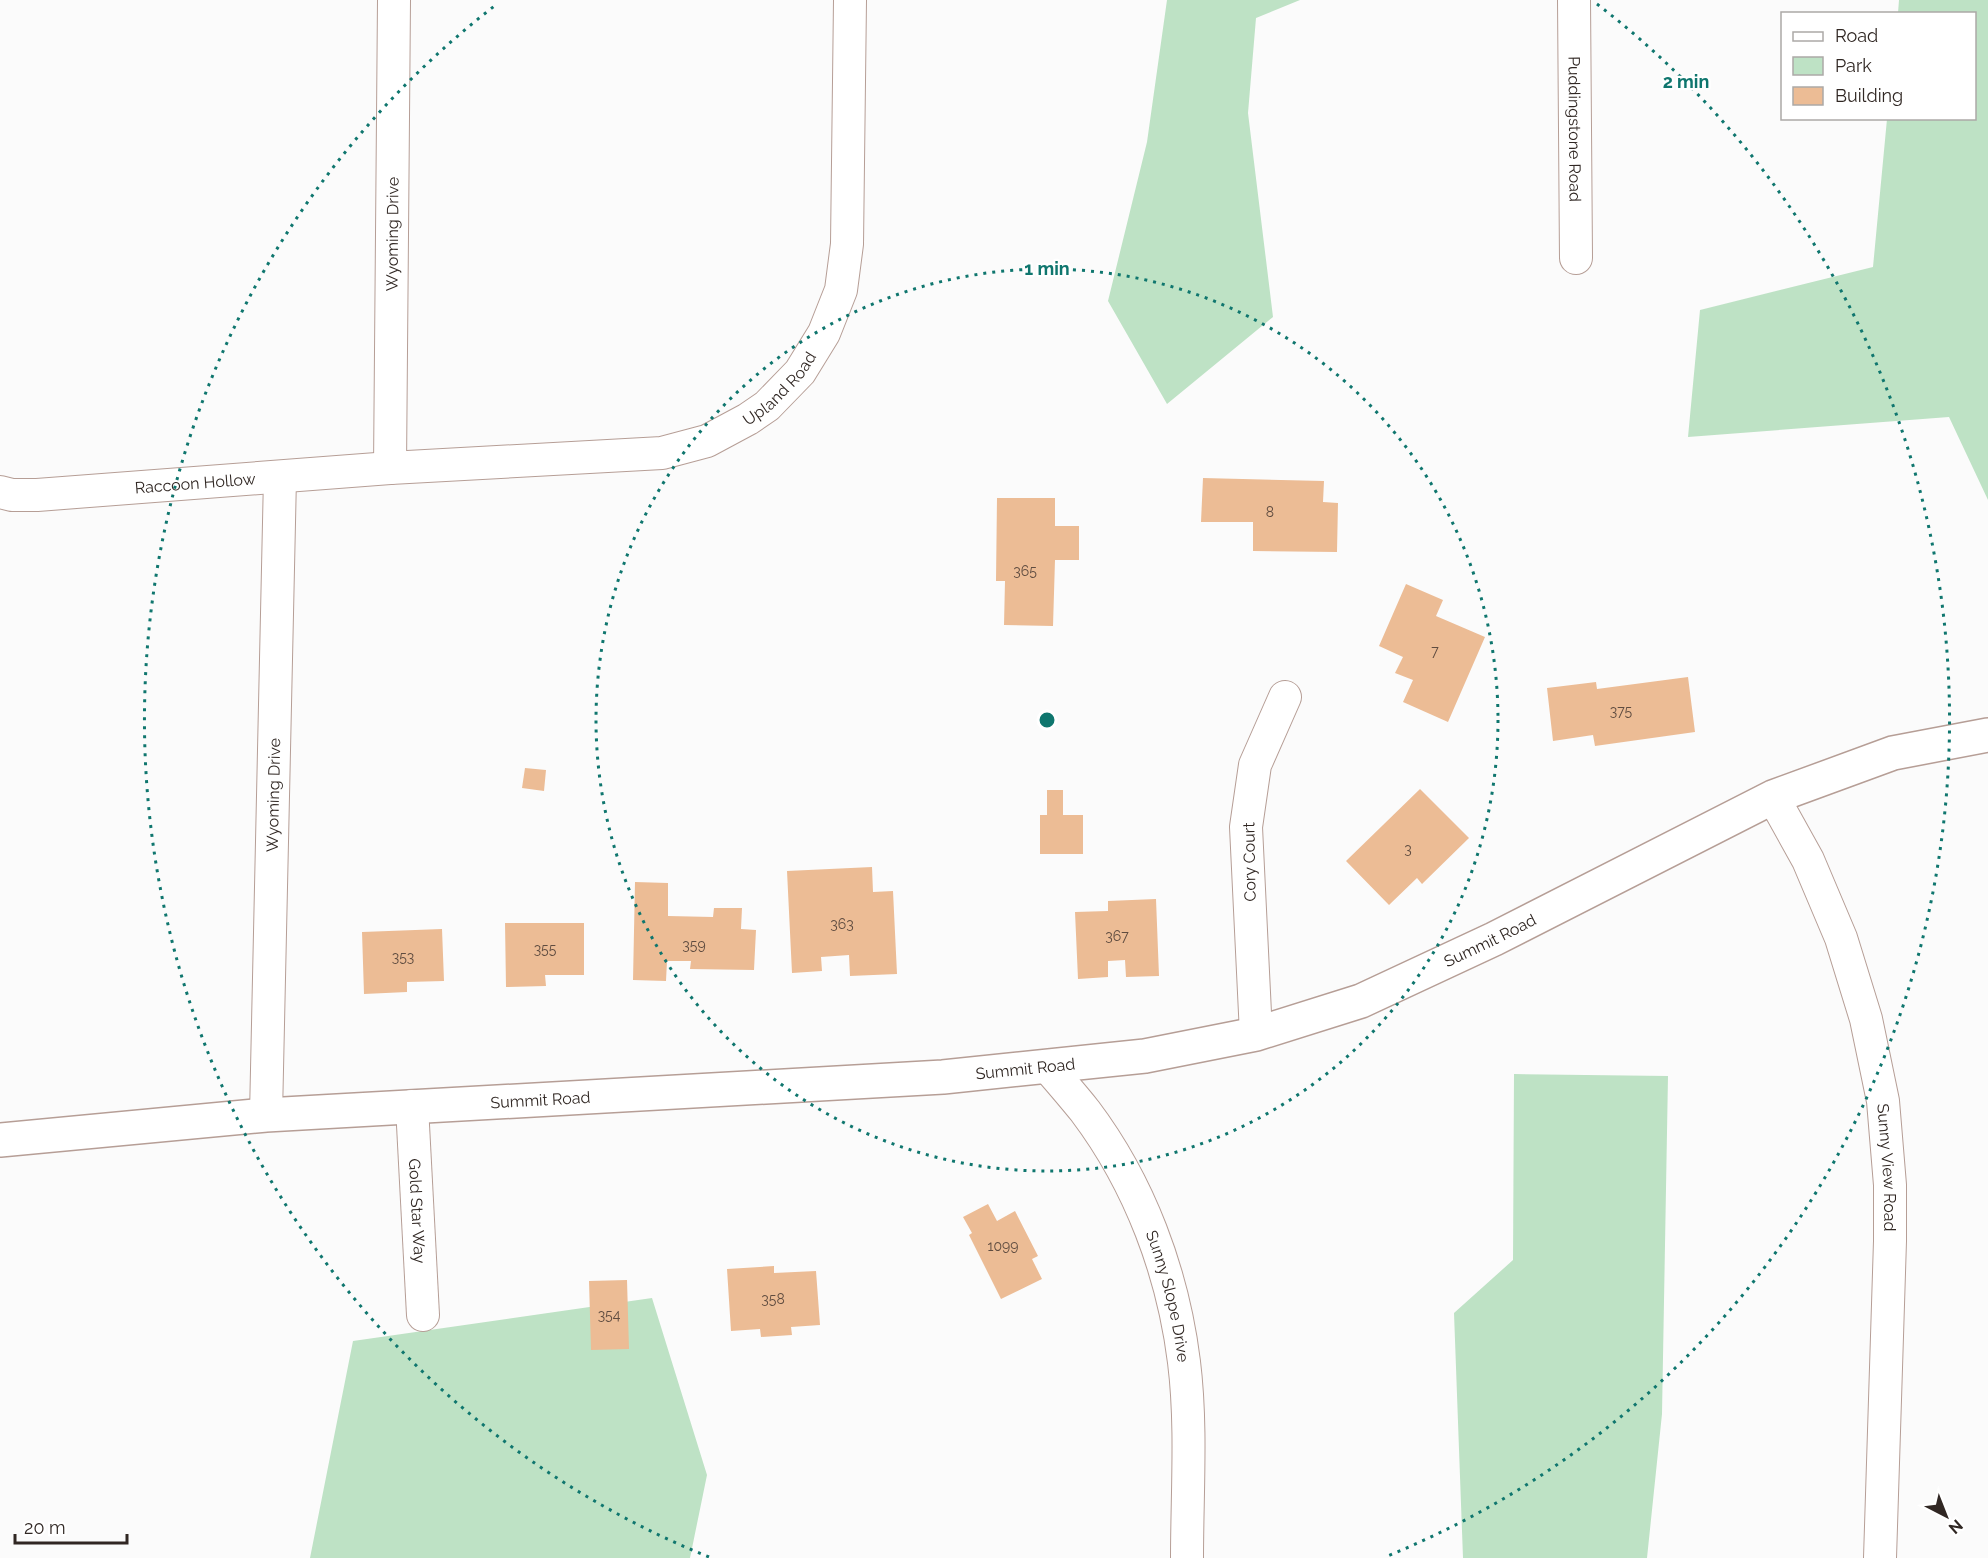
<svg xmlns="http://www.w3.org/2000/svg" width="1988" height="1558" font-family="Raleway,sans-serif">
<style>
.green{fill:#bee2c5}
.building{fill:#ecbc95}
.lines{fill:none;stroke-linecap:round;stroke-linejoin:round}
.minor-casing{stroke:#b69e96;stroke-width:34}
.secondary-casing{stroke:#b69e96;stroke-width:36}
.minor{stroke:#fff;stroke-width:32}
.secondary{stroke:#fff;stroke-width:33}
.ring{fill:none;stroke:#0f766e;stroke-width:3;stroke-dasharray:3 6}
.labels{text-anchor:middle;stroke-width:4.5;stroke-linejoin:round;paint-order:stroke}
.number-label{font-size:14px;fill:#5f4c40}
.street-label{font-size:16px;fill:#302723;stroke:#fff}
.centre{fill:#0f766e;stroke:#fff;stroke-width:3}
.ring-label{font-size:18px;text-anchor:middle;font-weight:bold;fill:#0f766e;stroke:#fff;stroke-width:4.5;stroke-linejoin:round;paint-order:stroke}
</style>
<rect width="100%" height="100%" fill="#fbfbfb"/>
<path class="green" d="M1167,0H1300L1256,18L1248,113L1273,317L1167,404L1108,301L1147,142Z
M1899,0H1988V500L1949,417L1688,437L1700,310L1873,267L1887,119L1974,118V14L1898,13Z
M1514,1074L1668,1076L1662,1414L1647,1558H1463L1454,1313L1513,1260Z
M652,1298L707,1475L690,1558H310L353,1341Z"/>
<path class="building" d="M1203,478L1324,481L1323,502L1338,503L1337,552L1253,551V522H1201Z
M997,498H1055V526H1079V560H1055L1053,626L1004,625L1005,581H996Z
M1406,584L1443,600L1436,616L1485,637L1448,722L1403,702L1413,680L1395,673L1403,657L1379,646Z
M1688,677L1695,732L1595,746L1593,735L1553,741L1547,688L1596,682L1597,689Z
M525,768L546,770L544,791L522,788Z
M1420,789L1469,838L1422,884L1417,878L1389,905L1346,861Z
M1047,790H1063V815H1083V854H1040V815H1047Z
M872,867L873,892L893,891L897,974L850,976L849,955L821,957L822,971L792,973L787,871Z
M635,882L668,883V916L713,917L714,908H742L741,929L756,930L754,970L690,969L691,961H667L666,981L633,980Z
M1156,899L1159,976L1126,977L1125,960L1108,961V977L1078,979L1075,912L1108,911V901Z
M505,923H584V975H545L546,986L506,987Z
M442,929L444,981L407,982V992L364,994L362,932Z
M988,1204L997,1221L1015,1211L1038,1256L1032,1259L1042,1279L1001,1299L969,1235L972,1233L963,1217Z
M774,1266V1273L816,1271L820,1325L791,1327L792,1335L761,1337L760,1329L731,1331L727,1269Z
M627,1280L629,1349L591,1350L589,1281Z"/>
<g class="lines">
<g class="minor-casing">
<g id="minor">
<path id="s1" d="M1574,0L1576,258"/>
<path id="s2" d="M390,468L394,0"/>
<path id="s3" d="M0,492L12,495H37L390,468L662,453L707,441L748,419L767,406L800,372L824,333L841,290L847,244L850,0"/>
<path id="s4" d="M1773,797L1808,860L1841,938L1866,1019L1883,1101L1890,1185V1241L1880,1558"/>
<path d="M1256,1034L1246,827L1255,765L1285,697"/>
<path id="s5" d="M1047,1066C1060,1081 1073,1096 1085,1111C1140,1184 1173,1273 1184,1362C1192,1426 1187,1494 1187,1558"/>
<path id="s6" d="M412,1106L423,1315"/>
<path id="s7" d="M266,1115L280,477"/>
</g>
</g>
<g class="secondary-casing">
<g id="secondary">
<path id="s8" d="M0,1140L266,1115L943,1077L1145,1056L1256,1034L1361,1001L1494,939L1773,797L1893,753L1988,735"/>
</g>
</g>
<use href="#minor" class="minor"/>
<use href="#secondary" class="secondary"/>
</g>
<g class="ring">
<circle cx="1047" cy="720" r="451"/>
<path d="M709 1557A903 903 0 0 1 497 4M1597 4A903 903 0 0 1 1385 1557"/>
</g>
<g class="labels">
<g class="number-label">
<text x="1270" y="517">8</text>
<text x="1025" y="576">365</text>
<text x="1435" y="656">7</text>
<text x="1621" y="716">375</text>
<text x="1408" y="854">3</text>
<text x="842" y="929">363</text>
<text x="1117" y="941">367</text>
<text x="694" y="950">359</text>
<text x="545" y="954">355</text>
<text x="403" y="962">353</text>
<text x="1003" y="1251">1099</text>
<text x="773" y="1304">358</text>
<text x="609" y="1320">354</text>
</g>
<g class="street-label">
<text dy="6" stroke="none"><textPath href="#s1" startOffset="129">Puddingstone Road</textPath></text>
<text dy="6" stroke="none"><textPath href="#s2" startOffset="234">Wyoming Drive</textPath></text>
<text dy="6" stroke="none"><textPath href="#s3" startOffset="801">Upland Road</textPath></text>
<text dy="6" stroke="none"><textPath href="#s3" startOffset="196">Raccoon Hollow</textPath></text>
<text dy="6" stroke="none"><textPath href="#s7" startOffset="320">Wyoming Drive</textPath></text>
<text transform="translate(1249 862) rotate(-91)" y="6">Cory Court</text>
<text dy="6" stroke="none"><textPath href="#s8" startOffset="1514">Summit Road</textPath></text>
<text dy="6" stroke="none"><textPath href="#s8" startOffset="1028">Summit Road</textPath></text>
<text dy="6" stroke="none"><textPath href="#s8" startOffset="542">Summit Road</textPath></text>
<text dy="6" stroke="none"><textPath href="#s4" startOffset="392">Sunny View Road</textPath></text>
<text dy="6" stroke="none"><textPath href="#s6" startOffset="105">Gold Star Way</textPath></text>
<text dy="6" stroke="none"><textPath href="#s5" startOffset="264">Sunny Slope Drive</textPath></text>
</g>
</g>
<circle cx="1047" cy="720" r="9" class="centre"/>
<g class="ring-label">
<text x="1686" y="88">2 min</text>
<text x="1047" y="275">1 min</text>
</g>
<rect x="1781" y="12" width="195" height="108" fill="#ffffff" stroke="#aca9a7" stroke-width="1.5"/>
<rect x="1793" y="32" width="30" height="9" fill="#ffffff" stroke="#aca9a7" stroke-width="1.5"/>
<text x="1835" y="42" font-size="18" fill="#302723">Road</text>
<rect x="1793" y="57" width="30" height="18" fill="#bee2c5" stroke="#aca9a7" stroke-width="1.5"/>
<text x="1835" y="72" font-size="18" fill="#302723">Park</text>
<rect x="1793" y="87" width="30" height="18" fill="#ecbc95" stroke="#aca9a7" stroke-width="1.5"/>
<text x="1835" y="102" font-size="18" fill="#302723">Building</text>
<g transform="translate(1946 1516) rotate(138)" stroke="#ffffff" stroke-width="4.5" paint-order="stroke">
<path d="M0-4.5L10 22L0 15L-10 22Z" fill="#302723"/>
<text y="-9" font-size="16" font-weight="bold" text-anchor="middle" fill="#302723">N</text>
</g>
<path d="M15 1534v9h112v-9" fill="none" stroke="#302723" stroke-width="3"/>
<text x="24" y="1534" font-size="18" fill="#302723" stroke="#ffffff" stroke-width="4.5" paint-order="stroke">20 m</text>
</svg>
